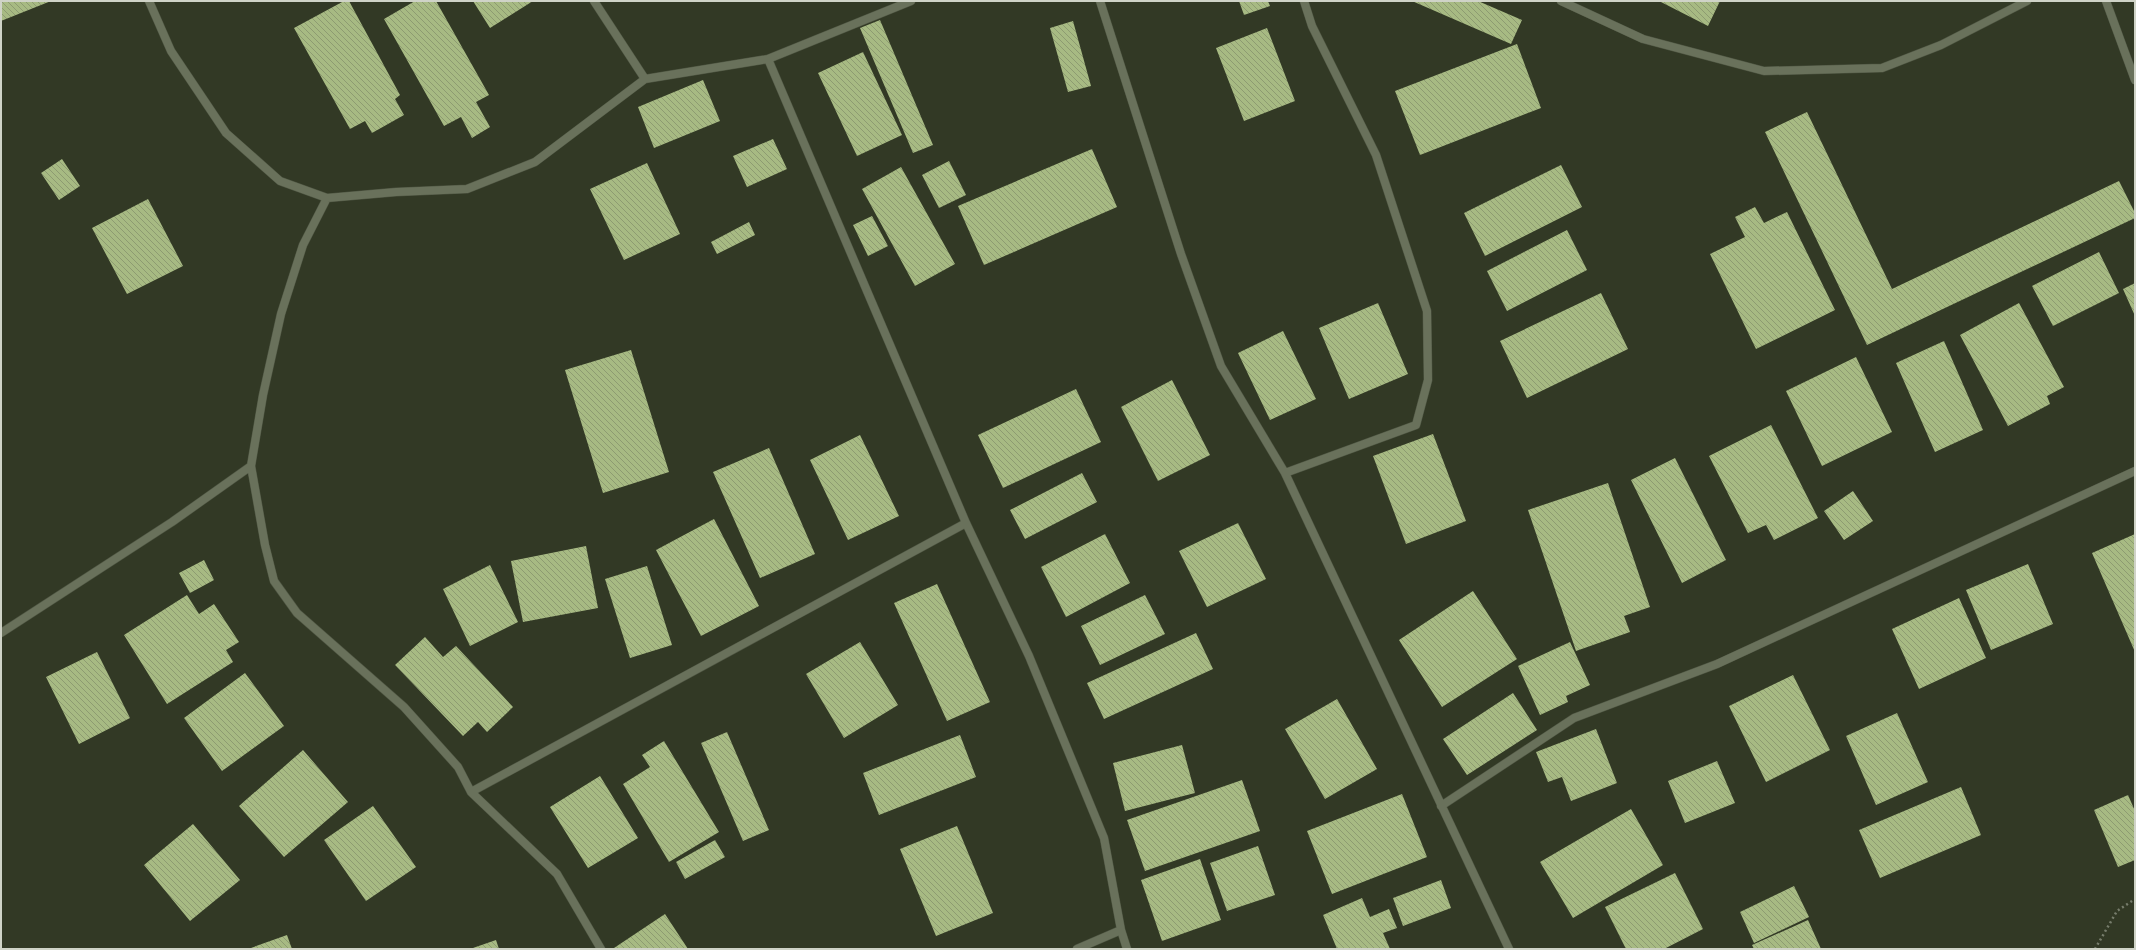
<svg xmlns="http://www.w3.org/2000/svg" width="2136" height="950" font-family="'Libre Baskerville',serif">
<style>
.building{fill:url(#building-back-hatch)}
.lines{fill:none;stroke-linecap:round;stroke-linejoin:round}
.street-casing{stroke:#4e5542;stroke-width:9}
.path{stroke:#777d6c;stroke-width:2.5;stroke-dasharray:2 3;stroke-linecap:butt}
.street{stroke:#69715b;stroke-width:8}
</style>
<defs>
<pattern id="building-back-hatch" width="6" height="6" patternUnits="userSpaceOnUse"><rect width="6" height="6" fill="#a7ba83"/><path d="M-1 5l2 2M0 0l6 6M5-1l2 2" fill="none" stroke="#8d9b71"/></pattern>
</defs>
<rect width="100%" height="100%" fill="#323925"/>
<path class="building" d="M1,1H51L1,21Z
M344,1H349L400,95L395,99L404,115L372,133L365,121L350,129L294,28Z
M415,1H436L489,95L476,102L490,127L472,138L461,117L444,126L384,19Z
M473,1H533L490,28Z
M1239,1H1268L1270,6L1244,15Z
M1412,1H1478L1522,20L1511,44Z
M1659,1H1720L1708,26Z
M880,20L933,145L913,153L860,28Z
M1073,21L1091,86L1068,92L1050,28Z
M1267,28L1295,101L1244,121L1216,48Z
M1517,44L1541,108L1420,155L1395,91Z
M863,52L902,135L857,156L818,73Z
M703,80L720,121L654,148L638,107Z
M1807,112L1892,289L2119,181L2135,213V218L1867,345L1765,132Z
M773,139L787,169L747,187L733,156Z
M1092,149L1117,207L984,265L958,206Z
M62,159L80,186L59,200L41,173Z
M949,161L966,195L939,208L922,175Z
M647,163L680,234L624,260L590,189Z
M1561,165L1582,207L1485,256L1464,213Z
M901,167L955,264L915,286L862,189Z
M148,199L183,266L127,294L92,228Z
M1755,207L1764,223L1787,212L1835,310L1756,349L1710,254L1745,237L1735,217Z
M872,216L888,246L868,256L853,225Z
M749,222L755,235L717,254L711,242Z
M1567,230L1587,270L1507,311L1487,271Z
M2099,252L2119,293L2053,326L2032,286Z
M2135,283V316L2123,289Z
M1601,293L1628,349L1527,398L1500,341Z
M1378,303L1408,374L1349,399L1319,328Z
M2019,303L2064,387L2047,396L2050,404L2008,426L1960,335Z
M1283,331L1316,399L1270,420L1238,353Z
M1944,341L1983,430L1935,452L1896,363Z
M631,350L669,472L603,493L565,370Z
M1856,357L1892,432L1822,466L1786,391Z
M1172,380L1210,455L1158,481L1121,407Z
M1076,389L1101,442L1003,488L978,435Z
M1771,425L1818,518L1774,540L1766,525L1748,533L1709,456Z
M1433,434L1466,521L1406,544L1373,456Z
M860,435L899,516L848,540L810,460Z
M769,448L815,554L760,578L713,472Z
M1675,458L1726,560L1682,583L1631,480Z
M1082,473L1097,502L1025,539L1010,510Z
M1608,483L1650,607L1624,616L1630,632L1576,651L1528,510Z
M1853,491L1873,521L1844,540L1824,511Z
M714,519L759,606L701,636L656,550Z
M1238,523L1266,579L1207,607L1179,551Z
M1105,534L1130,583L1066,617L1041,567Z
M2135,534V652L2092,553Z
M586,546L598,608L523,622L511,561Z
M204,560L214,580L190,593L179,573Z
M2028,564L2053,624L1991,650L1966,590Z
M490,565L518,622L470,646L443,589Z
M647,566L672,645L630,658L605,579Z
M937,584L990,702L947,721L894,603Z
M1473,591L1517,659L1442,707L1399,640Z
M187,595L199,614L214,604L239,642L226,650L233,662L167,704L124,635Z
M1145,595L1165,634L1100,665L1081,626Z
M1959,598L1986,658L1919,689L1892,629Z
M1196,633L1213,669L1104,719L1087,683Z
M425,637L443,657L456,646L513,707L487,732L478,722L463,736L395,665Z
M860,642L898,705L844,738L806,674Z
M1570,642L1590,685L1566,696L1568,702L1540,715L1518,666Z
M97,652L130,718L79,744L46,677Z
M245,673L284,726L222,771L184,718Z
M1793,675L1830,750L1766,782L1729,706Z
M1513,693L1537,730L1467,775L1443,739Z
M1337,699L1377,769L1325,799L1285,729Z
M1897,713L1928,782L1876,805L1846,736Z
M1596,729L1617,783L1571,801L1562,777L1548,782L1536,752Z
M727,732L769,830L743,841L701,743Z
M960,735L976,777L879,815L863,773Z
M664,741L719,832L669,862L623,784L650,767L642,755Z
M1182,745L1195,793L1125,811L1113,763Z
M303,750L348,802L284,857L239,806Z
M1717,761L1735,803L1685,823L1668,781Z
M600,776L638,838L588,868L550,807Z
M1242,780L1260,831L1145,871L1127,820Z
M1961,787L1981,835L1880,878L1859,830Z
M1402,794L1427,857L1332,894L1307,831Z
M2128,795L2135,811V860L2118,867L2094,810Z
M373,806L416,867L366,901L324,840Z
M1631,809L1663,865L1573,918L1540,862Z
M193,824L240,880L190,921L144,865Z
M957,826L993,913L936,936L900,849Z
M715,840L725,857L685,879L676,862Z
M1258,846L1275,895L1227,911L1210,863Z
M1200,859L1221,920L1162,941L1141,880Z
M1675,873L1703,929L1664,949H1626L1605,907Z
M1441,880L1451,908L1403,926L1393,898Z
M1794,886L1809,917L1754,943L1740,912Z
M1362,898L1370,917L1389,909L1397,928L1383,933L1390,949H1337L1323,915Z
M665,914L688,949H615L614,948Z
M1808,920L1821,949H1754L1752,945Z
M287,935L292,949H248Z
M496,940L499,949H470Z"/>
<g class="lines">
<g class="street-casing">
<path id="street" d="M149,1L171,51L226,133L280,181L327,198L396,192L467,189L535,162L645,79L768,59L911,1
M594,1L645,79
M1100,1L1181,254L1221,366L1285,473L1509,949
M1561,1L1643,39L1764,71L1882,68L1941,45L2027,1
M2106,1L2135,80
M768,59L966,523L1029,656L1104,838L1121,930L1127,949
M327,198L303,245L281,314L263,395L251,466L265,545L274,581L297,613L404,707L458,767L471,792L557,874L601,949
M1285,473L1416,425L1428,380L1427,311L1376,155L1312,26L1304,1
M1,633L172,522L251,466
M471,792L966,523
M1441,806L1574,718L1717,664L2135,471
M1077,949L1121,930"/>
</g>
<path class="path" d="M2095,949L2117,911L2135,899"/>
<use href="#street" class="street"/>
</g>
<rect width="2136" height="950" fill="none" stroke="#cfd3c7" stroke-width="4"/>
</svg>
